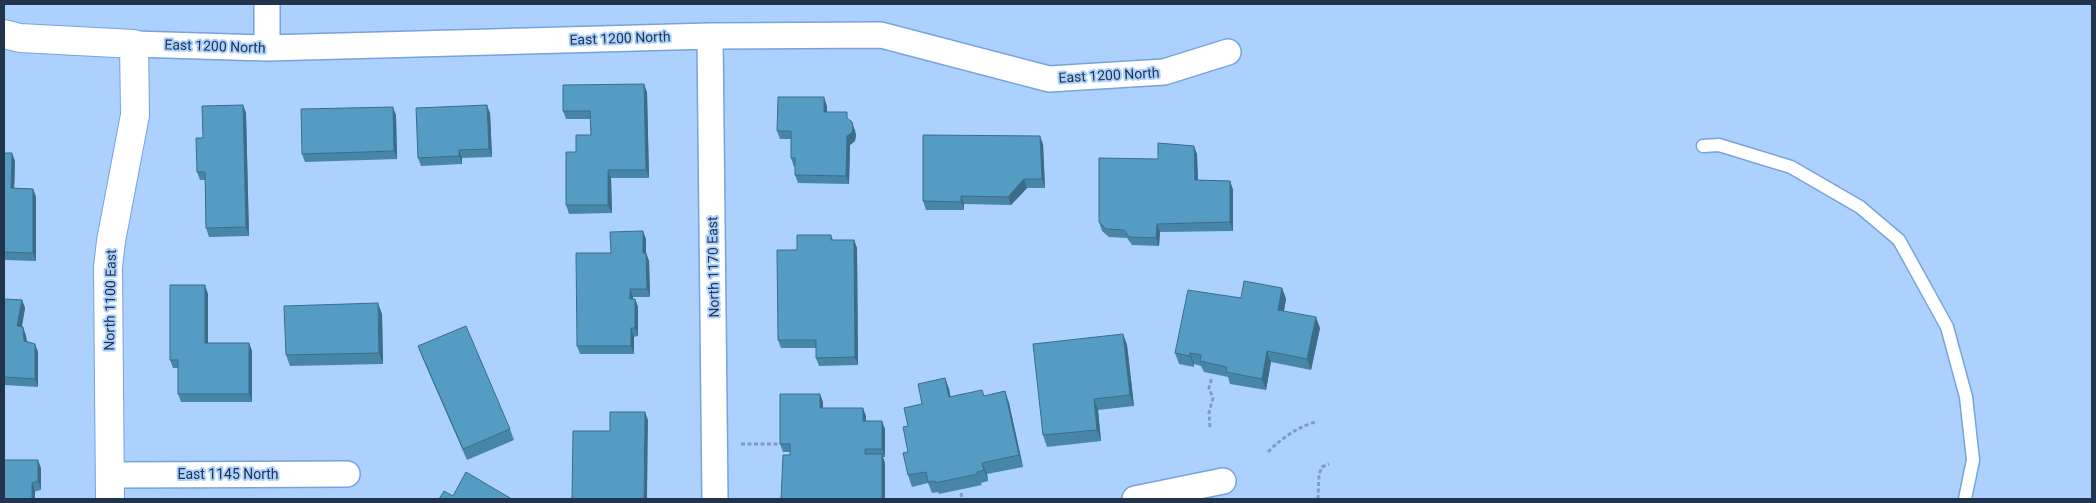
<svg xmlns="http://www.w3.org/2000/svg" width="2096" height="503" font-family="Roboto,sans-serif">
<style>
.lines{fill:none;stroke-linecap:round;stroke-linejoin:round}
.service-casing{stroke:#77a2da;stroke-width:15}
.minor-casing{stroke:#77a2da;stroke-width:28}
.tertiary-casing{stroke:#77a2da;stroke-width:30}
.path{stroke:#7f9dc3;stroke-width:3;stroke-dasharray:4 2.5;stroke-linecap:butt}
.service{stroke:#fff;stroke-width:12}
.minor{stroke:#fff;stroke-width:25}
.tertiary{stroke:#fff;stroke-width:28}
.wall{fill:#4886a8}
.shaded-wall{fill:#3b6d88}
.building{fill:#549cc3;stroke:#3b6d88}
.labels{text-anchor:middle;stroke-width:4;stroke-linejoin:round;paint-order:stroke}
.street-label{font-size:14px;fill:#22344b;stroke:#add1ff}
</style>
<rect width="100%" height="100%" fill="#add1ff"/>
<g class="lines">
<g class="service-casing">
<path id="service" d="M1703,146L1719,145L1791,167L1860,207L1899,240L1947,327L1966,397L1973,460L1965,499"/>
</g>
<g class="minor-casing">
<path id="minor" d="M267,4V48
M710,36L715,499
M134,44L267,48L710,36L881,35L1049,79L1164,72L1228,52
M110,475L347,474
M1135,499L1223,481"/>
</g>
<g class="tertiary-casing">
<path id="tertiary" d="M4,34L20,38L134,44L135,115L111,241L108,267L110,499"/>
</g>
<path class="path" d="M1210,427L1209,413L1213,398L1209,388L1212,377
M741,444H780
M1268,452C1282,438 1296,428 1315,422
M961,493L962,499
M1318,499L1319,474L1322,467L1329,464"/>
<use href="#service" class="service"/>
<use href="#minor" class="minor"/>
<use href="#tertiary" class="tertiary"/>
</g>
<path class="wall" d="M647,92L649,178H611L612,213L569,214L566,205L576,152L591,135L590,119H566L563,111Z
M243,105L246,113L249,236L209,237L206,228L205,180H200L197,172L203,138Z
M827,106V112L850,120L855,130L856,135L855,141L850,145L849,184L798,183L795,175V167H794L791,158V139H780L777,131Z
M490,113L492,157L462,158V164L421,166L418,158Z
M396,115L397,159L305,162L302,154Z
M1043,144L1045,188H1027L1011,205L964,204V210H926L923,201Z
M4,153L15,161L14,188L33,189L36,197V261L4,260Z
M1197,154L1198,180L1230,181L1233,190V231L1160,232L1159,246L1132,245L1127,238L1109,237L1102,231L1099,222L1158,159Z
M831,235L833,240H854L857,248L858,365L819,366L816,358V348H781L778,340L797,250Z
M646,239V253L649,261L650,297H633V299H635L638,307V336L634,337V354H580L577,346L611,253Z
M1282,288L1286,299L1284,311L1320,328L1311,370L1271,362L1266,390L1230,384L1228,377L1204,372L1201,366L1194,364V367L1179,364L1175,353L1241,298Z
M208,294V343H249L252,351V402H181L178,394V368H173L170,360Z
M4,299L22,300L25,308L22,327H23L26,336L27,341L35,344L38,352V387L4,385Z
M382,314L383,364L290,366L286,355Z
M1123,334L1127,345L1134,406L1098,410L1101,441L1047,447L1043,435Z
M418,346L510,429L514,440L467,460L422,357Z
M945,378L949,389L950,397L985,396L1005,391L1009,403L1023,467L987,474L988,481L981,483L982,485L939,494L938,492L932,493L928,483L912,487L908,475V426L922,404Z
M823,402V408L866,416V421L885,429V457H883L885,463V499L790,452H783L780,444Z
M41,468V490L4,499Z"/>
<path class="shaded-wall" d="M644,84L647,92L649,178L646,170Z
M824,97L827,106V120L824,112Z
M243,105L246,113L249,236L246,227Z
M487,105L490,113L492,157L489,149Z
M393,107L396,115L397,159L394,151Z
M852,122L856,135L855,141L850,145L849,184L846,176L847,136Z
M1040,136L1043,144L1045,188L1042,179Z
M1194,146L1197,154L1198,188L1195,180Z
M459,150L462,158V164L459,156Z
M12,153L15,161L14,196L11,188Z
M608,170L611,178L612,213L608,205Z
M1024,179L1027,188L1011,205L1008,197Z
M1230,181L1233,190V231L1230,222Z
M33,189L36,197V261L33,253Z
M961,196L964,204V210L961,202Z
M1157,224L1160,232L1159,246L1156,238Z
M643,231L646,239V261L643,253Z
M854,240L857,248L858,365L855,357Z
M646,253L649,261L650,297L647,289Z
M205,285L208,294V351L205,343Z
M1282,288L1286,299L1282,321L1278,310Z
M630,289L633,297V307L630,299Z
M635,299L638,307V336L635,328Z
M22,300L25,308L20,335L17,326Z
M378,303L382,314L383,364L379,353Z
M1316,317L1320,328L1311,370L1307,359Z
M23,327L26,336L27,349L24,341Z
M631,328L634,337V354L631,346Z
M1123,334L1127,345L1134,406L1130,395Z
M249,343L252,351V402L249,394Z
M35,344L38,352V387L35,379Z
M1267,351L1271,362L1266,390L1262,379Z
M1190,353L1194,364V367L1190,356Z
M945,378L949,389L953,408L949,397Z
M1005,391L1009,403L1023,467L1019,455Z
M820,394L823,402V416L820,408Z
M1094,399L1098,410L1101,441L1097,430Z
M863,408L866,416V429L863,421Z
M645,412L648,420L647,499H644Z
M882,421L885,429V457L882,449Z
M882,454L885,463V499H882Z
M38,460L41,468V490L38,481Z
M982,463L987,474L988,481L984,470Z
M32,483L35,491V499H32Z"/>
<path class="building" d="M644,84L646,170H608V205H566V152H576V135H591L590,111H563V85Z
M778,97H824V112H847V118L852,122L853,127L852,133L847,136L846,176L795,175V158H791V131H777Z
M243,105L246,227L206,228L205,172H197L196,138H203L202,106Z
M487,105L489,149L459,150V156L418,158L416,108Z
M393,107L394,151L302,154L301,109Z
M923,135L1040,136L1042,179H1024L1008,197L961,196V202L923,201Z
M1158,143L1194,146L1195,180L1230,181V222L1157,224L1156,238L1129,237L1124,230L1106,229L1099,222V158L1158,159Z
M4,153H12L11,188L33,189V253L4,252Z
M643,231V253H646L647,289H630V299H635V328H631V346H577L576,253H611L610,232Z
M797,235H831V240H854L855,357L816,358V340H778L777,250H797Z
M1244,281L1282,288L1278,310L1316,317L1307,359L1267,351L1262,379L1226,372L1227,367L1200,361L1201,355L1190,353V356L1175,353L1188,290L1241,298Z
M170,285H205V343H249V394H178V360H170Z
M4,299L22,300L17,326L23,327L24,341L35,344V379L4,377Z
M378,303L379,353L286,355L284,306Z
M466,326L510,429L463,449L418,346Z
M1123,334L1130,395L1094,399L1097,430L1043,435L1033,344Z
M945,378L949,397L982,390L984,396L1005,391L1019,455L982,463L984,470L977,472L978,474L935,483V481L928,482L926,472L908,475L903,453L908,452L903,427L908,426L904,408L922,404L918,384Z
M780,394H820V408H863V421H882V449H865V454H882V499H781L783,455H790V444H780Z
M610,412H645L644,499H572L573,431H610Z
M4,460H38V481L32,483V499H4Z
M466,472L510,498L509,499H439L444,491L453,496Z"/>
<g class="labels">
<g class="street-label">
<text transform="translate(620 38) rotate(-2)" y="5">East 1200 North</text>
<text transform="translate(215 46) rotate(2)" y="5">East 1200 North</text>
<text transform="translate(1109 75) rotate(-3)" y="5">East 1200 North</text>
<text transform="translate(713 267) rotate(-91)" y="5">North 1170 East</text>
<text transform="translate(110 300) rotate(-89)" y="5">North 1100 East</text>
<text x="228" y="479">East 1145 North</text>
</g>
</g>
<rect width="2096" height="503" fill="none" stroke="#22344b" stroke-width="10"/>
</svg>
